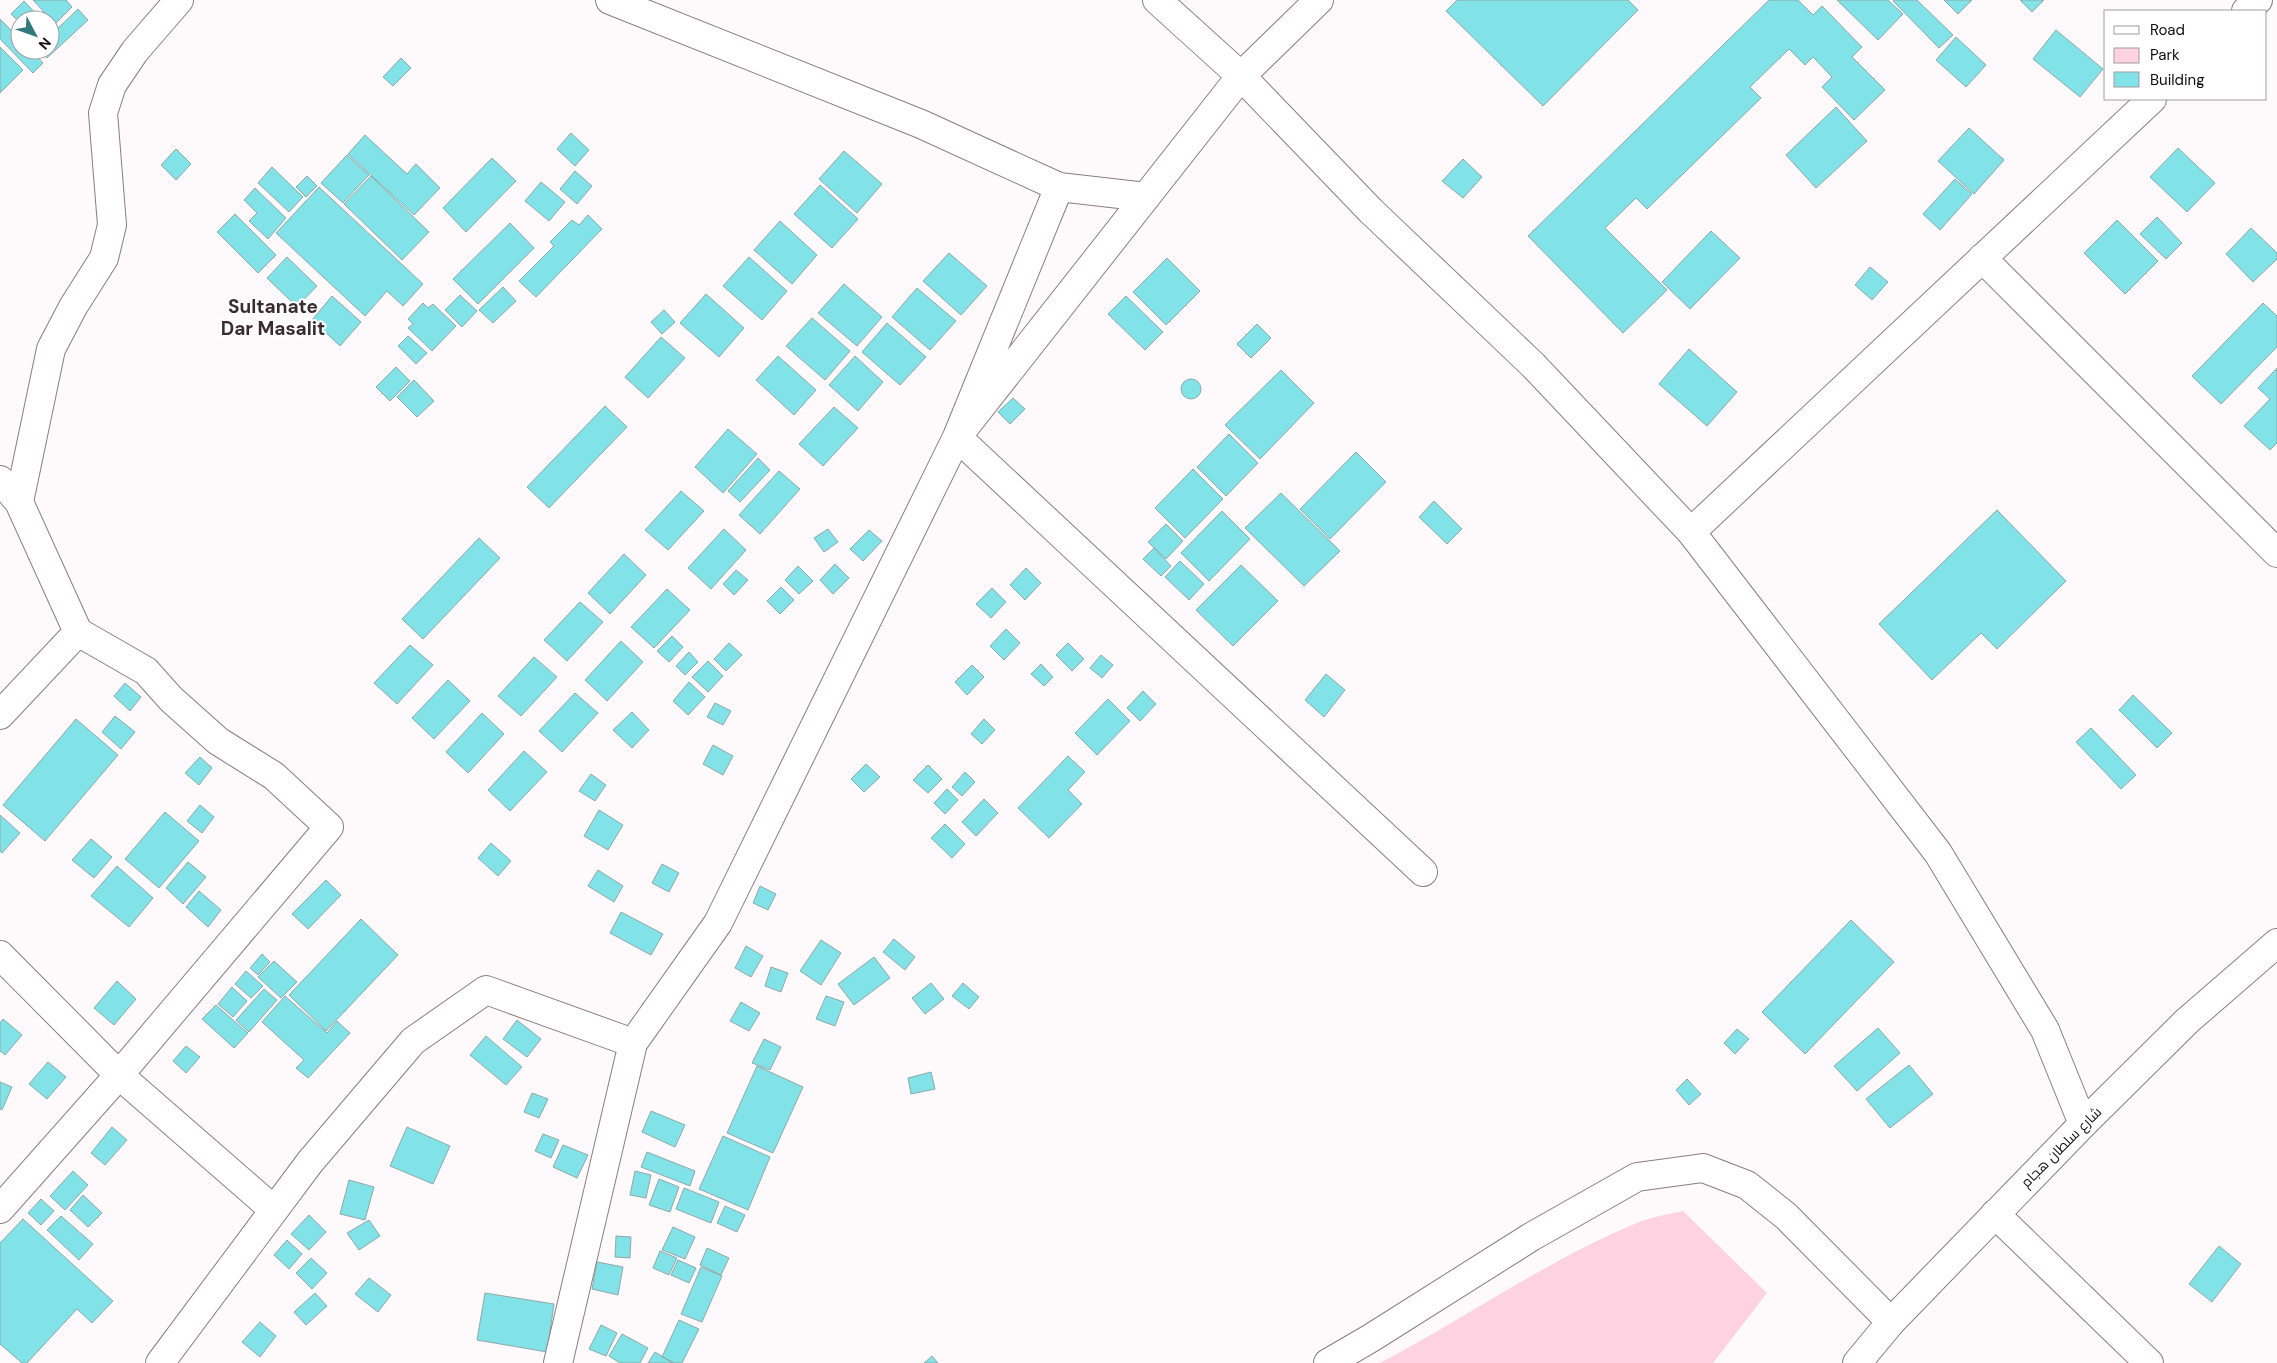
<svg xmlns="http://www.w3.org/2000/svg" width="2277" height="1363" font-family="'DM Sans',Cairo,sans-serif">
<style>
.green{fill:#fed2e1}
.building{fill:#81e2e7;stroke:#92a7a8}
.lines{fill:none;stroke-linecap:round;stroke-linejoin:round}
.minor-casing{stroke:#8e7c82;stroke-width:30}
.major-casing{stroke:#8e7c82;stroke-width:30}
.highway-casing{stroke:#8e7c82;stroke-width:30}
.minor{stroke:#fff;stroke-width:28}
.major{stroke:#fff;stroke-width:28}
.highway{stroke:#fff;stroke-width:28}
.labels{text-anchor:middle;stroke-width:4;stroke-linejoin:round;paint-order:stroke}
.street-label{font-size:14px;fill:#120b0e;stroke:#fff}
.district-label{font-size:19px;font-weight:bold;fill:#3a2b30;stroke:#fff}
</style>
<rect width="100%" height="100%" fill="#fefafb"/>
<path class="green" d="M1683,1211L1767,1293L1713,1363H1380C1468,1317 1550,1258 1642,1221C1655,1216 1670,1214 1683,1211Z"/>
<path class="building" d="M33,0H66L72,7L55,24Z
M1457,0H1628L1638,10L1543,106L1446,11Z
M1769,0H1798L1813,15L1822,6L1862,47L1852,57L1885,90L1854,120L1822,87L1832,77L1813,57L1805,65L1789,49L1750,87L1761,98L1647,209L1636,198L1605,228L1667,290L1623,333L1528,236Z
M1837,0H1888L1903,14L1878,40Z
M1894,0H1917L1953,35L1939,48L1893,1Z
M1944,0H1972L1958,14Z
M2020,0H2044L2032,12Z
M24,1L38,16L34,20H20V23L11,14Z
M78,9L88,20L47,58L40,50H50V25L55,31Z
M0,19L20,39V50H31L43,63L33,73L0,39Z
M2056,30L2103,69L2080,97L2033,59Z
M1956,37L1986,65L1966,87L1936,60Z
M0,47L23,70L0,93Z
M401,58L411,68L393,86L383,77Z
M1836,107L1867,141L1816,188L1786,155Z
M1969,128L2004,160L1974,194L1938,161Z
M571,133L589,150L575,166L557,149Z
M365,135L407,174L416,164L440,188L414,215L348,154Z
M2178,148L2215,183L2187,212L2150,177Z
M176,149L191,164L176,180L161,165Z
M844,151L882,184L857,213L819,179Z
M347,155L369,175L343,203L321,183Z
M492,158L516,181L466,232L443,208Z
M1463,159L1482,177L1463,198L1442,181Z
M272,167L303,197L289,212L258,183Z
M575,171L592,186L577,204L560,189Z
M307,176L317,186L306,197L296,187Z
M371,176L429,232L402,260L344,204Z
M1955,179L1972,194L1940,230L1923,214Z
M541,182L565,202L549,221L525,201Z
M820,185L858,219L832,248L794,214Z
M319,187L423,284L403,306L387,291L365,316L276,233Z
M255,188L286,218L268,239L249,221L257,213L244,200Z
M235,214L276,255L258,273L217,232Z
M588,215L602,229L536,297L519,281L554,246L550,242L572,220L579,225Z
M2157,217L2182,243L2166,259L2140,234Z
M2117,220L2158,261L2125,294L2084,253Z
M780,221L817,255L792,284L754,250Z
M510,223L534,248L478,304L453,279Z
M2251,228L2277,253V259L2253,282L2226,254Z
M1711,231L1740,258L1690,309L1662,282Z
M949,253L987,286L961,315L923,281Z
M287,257L317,286L297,307L267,278Z
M749,257L787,291L762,320L723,286Z
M1167,258L1200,291L1166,325L1133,292Z
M1870,267L1888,282L1872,300L1855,285Z
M844,284L882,317L857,346L818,313Z
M503,287L516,301L493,323L479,310Z
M917,288L956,321L930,350L892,317Z
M706,294L744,328L719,357L680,323Z
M460,295L477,311L462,327L445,310Z
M332,296L361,322L340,346L312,320Z
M1126,296L1163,332L1145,350L1108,314Z
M423,303L428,308L433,304L456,326L432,351L408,328L413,324L408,319Z
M2263,303L2277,316V347L2221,404L2192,376Z
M664,310L675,322L662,334L651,322Z
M812,318L850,351L825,380L786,346Z
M887,323L926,357L900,385L862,352Z
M1257,324L1271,338L1251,358L1237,344Z
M408,336L427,353L416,364L398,346Z
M661,337L685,358L648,398L625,377Z
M1689,349L1737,392L1707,426L1659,384Z
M778,356L816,390L794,415L756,380Z
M855,356L883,382L858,411L829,385Z
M396,367L410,381L390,401L376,387Z
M2277,368V443L2270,450L2244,426L2270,399L2258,388Z
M1281,370L1314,403L1260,459L1225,425Z
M1181 389a10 10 0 1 1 20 0a10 10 0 1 1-20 0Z
M414,380L434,401L417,417L397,397Z
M1013,398L1025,409L1010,424L998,412Z
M605,406L627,427L549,508L527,487Z
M834,407L858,428L823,466L799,444Z
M728,429L757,454L723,493L695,467Z
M1229,434L1258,463L1226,496L1197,467Z
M1356,452L1386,482L1330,539L1300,509Z
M758,458L770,470L740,502L728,491Z
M1193,469L1223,499L1185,538L1155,508Z
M779,471L800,489L760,534L739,515Z
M681,491L704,511L668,550L645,530Z
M1281,493L1340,551L1304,586L1245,528Z
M1434,501L1462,529L1447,544L1419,517Z
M1997,510L2066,581L1997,649L1981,633L1932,680L1879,624Z
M1222,511L1250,539L1209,581L1181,553Z
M1166,524L1183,541L1166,559L1148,542Z
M724,529L746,550L711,589L688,568Z
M828,529L838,542L824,552L814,538Z
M869,530L882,541L863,561L850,549Z
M479,538L500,558L423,639L402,619Z
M1154,548L1171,566L1161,576L1143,559Z
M624,554L646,575L610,614L588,593Z
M1180,561L1204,584L1189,600L1165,577Z
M835,564L849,578L833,594L820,580Z
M1241,565L1278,601L1233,646L1196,610Z
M798,566L813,581L799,594L785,580Z
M1026,568L1041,583L1025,600L1010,585Z
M736,570L748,580L734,595L723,584Z
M781,587L794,600L780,614L767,601Z
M992,588L1006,602L991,618L976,604Z
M667,589L690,610L654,648L631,627Z
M580,602L603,622L567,661L544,640Z
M1006,629L1020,643L1004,660L990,646Z
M672,636L683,647L669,662L657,651Z
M621,641L643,662L607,701L585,680Z
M729,643L742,655L726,671L714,659Z
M1068,643L1084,659L1072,671L1056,655Z
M410,645L433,665L397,704L374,683Z
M689,652L698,662L685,675L676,666Z
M1101,655L1113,665L1102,678L1090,668Z
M534,657L557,677L521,716L498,696Z
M708,661L723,676L708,692L692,677Z
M1041,664L1053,677L1044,686L1031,674Z
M972,665L984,677L967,695L955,682Z
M1326,674L1345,690L1324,717L1305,700Z
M448,680L470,701L434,739L412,718Z
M689,682L705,697L688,715L673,701Z
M125,683L141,697L130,711L114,696Z
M1143,691L1156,704L1140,721L1127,708Z
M575,693L598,713L562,752L539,731Z
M2133,695L2172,733L2157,748L2119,710Z
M1108,699L1130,721L1097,755L1075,733Z
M715,703L731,711L723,725L707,717Z
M632,712L649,730L632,748L613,730Z
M482,713L504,734L468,773L446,752Z
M115,716L135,732L121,749L102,732Z
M76,719L118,755L45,841L3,805Z
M984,719L995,730L982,744L971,734Z
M2091,728L2136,775L2121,789L2076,742Z
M713,745L733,756L723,775L703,764Z
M524,751L547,772L510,811L488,790Z
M1068,756L1085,772L1068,790L1082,804L1049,838L1018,808Z
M200,757L212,768L199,785L185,773Z
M866,764L880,777L864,792L851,779Z
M928,765L942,779L928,793L913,780Z
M965,772L975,782L962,796L952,787Z
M591,774L606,785L595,801L579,791Z
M947,789L958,800L945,814L934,803Z
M984,799L998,813L976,836L962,822Z
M200,805L214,817L202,833L187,821Z
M599,810L623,825L608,850L584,836Z
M165,812L199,841L159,888L125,859Z
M0,815L20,833L2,853L0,851Z
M945,824L965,844L952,858L931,838Z
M91,839L112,857L94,878L72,860Z
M491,843L511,861L498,876L478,858Z
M188,862L206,877L183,904L166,888Z
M662,864L679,873L669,892L652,883Z
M117,866L153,898L129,927L91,896Z
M598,870L623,886L614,902L588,886Z
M326,880L341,895L308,929L292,914Z
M760,886L776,894L768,910L753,903Z
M199,891L221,910L208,927L186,907Z
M621,912L663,934L651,955L610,933Z
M361,919L398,955L326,1031L289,995Z
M1851,920L1894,962L1805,1054L1762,1012Z
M894,939L915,957L905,970L883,952Z
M821,940L841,953L821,985L800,971Z
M746,946L763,956L751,977L735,968Z
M262,954L270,962L258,975L250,968Z
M874,957L890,978L854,1005L838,984Z
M274,961L297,982L281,998L258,977Z
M771,967L788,973L781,992L765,986Z
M246,971L263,986L251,998L235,984Z
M117,981L136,999L114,1025L94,1008Z
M931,983L944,999L925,1014L912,998Z
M963,983L979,997L969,1009L952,996Z
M232,987L247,1001L233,1017L218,1004Z
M264,989L277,1000L249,1032L236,1020Z
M285,996L327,1033L337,1021L350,1033L308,1078L296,1068L304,1060L262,1022Z
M826,996L844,1002L835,1026L816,1019Z
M741,1002L760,1013L749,1031L730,1021Z
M216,1005L248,1033L234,1048L202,1019Z
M3,1019L22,1035L5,1055L0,1051V1023Z
M517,1020L541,1039L527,1057L503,1039Z
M1878,1028L1900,1053L1857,1091L1834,1066Z
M1737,1029L1749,1039L1735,1054L1724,1043Z
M486,1036L522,1067L506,1085L470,1055Z
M764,1039L781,1047L770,1070L752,1063Z
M186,1046L200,1057L186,1073L173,1061Z
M48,1062L66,1077L47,1099L29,1084Z
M1909,1065L1933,1094L1890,1128L1866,1099Z
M757,1066L803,1087L773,1153L727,1133Z
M931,1072L935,1089L911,1094L908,1078Z
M1687,1079L1701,1094L1689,1105L1676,1090Z
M0,1082L12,1087L2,1110L0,1109Z
M532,1093L548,1099L539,1118L524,1112Z
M651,1111L685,1125L675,1147L642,1132Z
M112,1127L127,1140L105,1165L91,1153Z
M407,1127L450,1146L433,1184L390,1166Z
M543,1134L559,1140L551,1158L535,1151Z
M723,1136L770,1157L748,1210L699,1189Z
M563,1145L588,1155L577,1178L553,1167Z
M647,1152L695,1171L690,1186L641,1167Z
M73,1171L88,1185L65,1210L50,1196Z
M635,1171L651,1175L646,1198L630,1195Z
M659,1179L679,1187L670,1212L649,1205Z
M349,1180L374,1187L365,1220L340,1214Z
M684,1188L719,1202L711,1223L676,1209Z
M83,1195L102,1213L88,1227L70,1210Z
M41,1199L54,1211L41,1225L28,1213Z
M725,1206L745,1215L737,1232L717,1223Z
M309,1215L326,1232L309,1250L291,1234Z
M61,1216L93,1244L79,1260L47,1230Z
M23,1219L113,1301L92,1323L77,1309L27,1363H22L0,1344V1243Z
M369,1220L380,1236L359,1250L347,1233Z
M673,1227L695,1237L685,1259L662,1250Z
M616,1236L631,1237L630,1258L615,1257Z
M287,1240L302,1254L289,1269L274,1255Z
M2219,1246L2241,1264L2212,1302L2189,1284Z
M707,1248L729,1258L721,1275L700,1265Z
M660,1251L677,1258L669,1275L653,1268Z
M311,1258L327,1273L312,1289L296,1273Z
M678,1260L696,1268L689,1283L671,1275Z
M597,1262L623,1267L618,1295L592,1289Z
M701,1267L722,1276L702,1322L681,1314Z
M369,1278L391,1295L378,1312L355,1294Z
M315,1293L327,1306L306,1325L294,1312Z
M485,1293L554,1304L547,1352L477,1340Z
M679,1320L699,1329L682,1363H675L662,1357Z
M260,1322L276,1336L260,1357L242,1342Z
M601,1325L617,1333L606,1356L589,1349Z
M622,1334L648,1348L640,1363H620L609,1356Z
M655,1352L673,1363H648Z
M932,1356L938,1363H924Z"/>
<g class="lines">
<g class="minor-casing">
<path id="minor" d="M610,0L921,124L1059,187L957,437L1423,872
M2246,11L2258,0
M1059,187L1146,197
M1982,258L2277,553
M0,480L19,502L78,632L146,671L171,699L218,741L274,776L329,827L119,1075L0,1209
M19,502L51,349L73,307L104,258L112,225L103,113L112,85L135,51L179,0
M1691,532L2152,99
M0,715L78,632
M0,955L119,1075L274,1210
M1995,1214L2149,1363
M160,1363L310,1162L413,1041L486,990L633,1043L718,923L957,437L1241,76L1319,0
M558,1363L633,1043
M1328,1363L1371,1338L1531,1237L1637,1177L1703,1168L1747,1185L1786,1216L1891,1322"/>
</g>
<g class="major-casing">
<path id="major" d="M1157,0L1241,76L1371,211L1533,365L1691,532L1938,853L2045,1030L2083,1124"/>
</g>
<g class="highway-casing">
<path id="highway" d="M1857,1363L1891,1322L2083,1124L2187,1021L2277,943"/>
</g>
<use href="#minor" class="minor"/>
<use href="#major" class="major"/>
<use href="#highway" class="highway"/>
</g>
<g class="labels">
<g class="street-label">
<text transform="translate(2061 1147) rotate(-45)" y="5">شارع سلطان هجام</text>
</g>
<g class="district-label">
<text x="273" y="313">Sultanate<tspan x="273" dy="22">Dar Masalit</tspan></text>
</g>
</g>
<rect x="2104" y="10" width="162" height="90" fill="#ffffff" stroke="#a09d9f"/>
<rect x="2114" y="26" width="25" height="8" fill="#ffffff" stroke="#a09d9f"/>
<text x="2150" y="35" font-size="15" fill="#120b0e">Road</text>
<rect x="2114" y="48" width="25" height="15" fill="#fed2e1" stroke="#a09d9f"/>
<text x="2150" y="60" font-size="15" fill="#120b0e">Park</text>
<rect x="2114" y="72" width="25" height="15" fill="#81e2e7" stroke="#a09d9f"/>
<text x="2150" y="85" font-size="15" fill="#120b0e">Building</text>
<g transform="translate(35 35) rotate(131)"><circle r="24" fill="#ffffff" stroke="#a09d9f"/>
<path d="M0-4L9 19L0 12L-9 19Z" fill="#30797d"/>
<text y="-8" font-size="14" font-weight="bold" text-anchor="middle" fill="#120b0e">N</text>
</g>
</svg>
